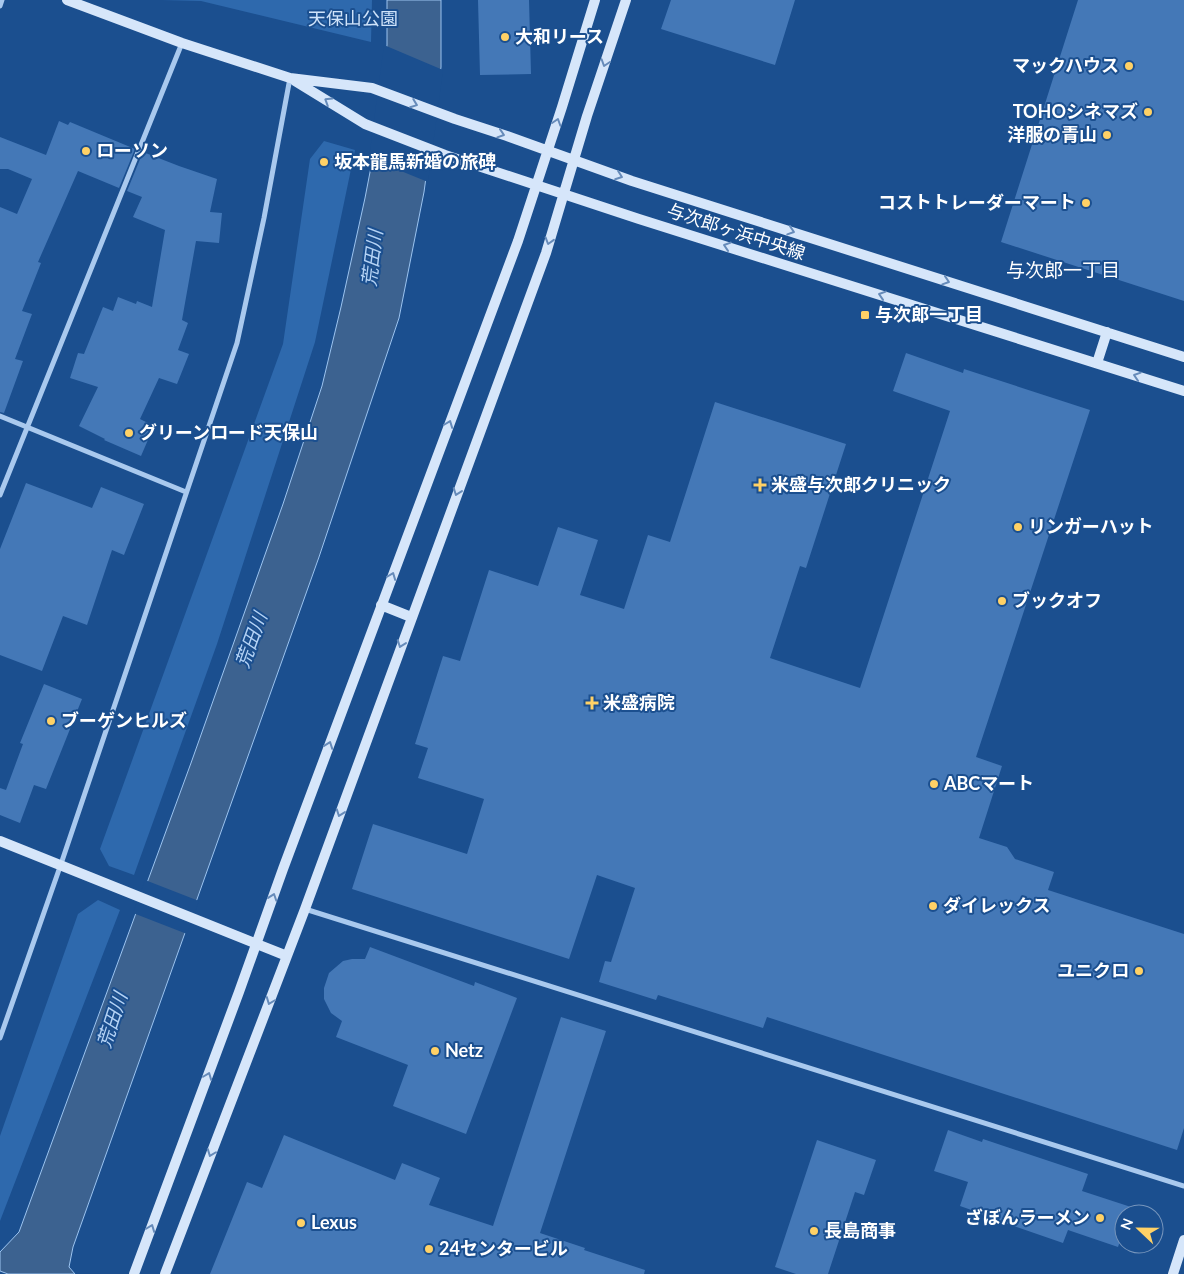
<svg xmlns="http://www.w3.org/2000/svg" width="1184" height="1274" font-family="Lato,'Noto Sans JP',sans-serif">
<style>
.green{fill:#2e69ad}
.water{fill:#3c6290;stroke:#9cc4f0}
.pier{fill:#1b4f8f}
.building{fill:#4478b7}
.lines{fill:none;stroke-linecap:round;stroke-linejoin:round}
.street{stroke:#a9c9ee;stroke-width:5}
.secondary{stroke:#d6e6fa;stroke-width:10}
.oneway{stroke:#668bba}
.poi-dot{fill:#ffd166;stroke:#1b4f8f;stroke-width:2}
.labels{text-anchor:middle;stroke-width:4;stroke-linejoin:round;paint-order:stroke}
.park-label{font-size:18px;fill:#cfe3fa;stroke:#1b4f8f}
.poi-label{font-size:18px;font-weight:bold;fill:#fff;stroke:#1b4f8f;text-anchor:start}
.street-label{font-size:18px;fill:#fff;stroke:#1b4f8f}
.water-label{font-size:19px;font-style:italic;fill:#b5d3f5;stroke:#1b4f8f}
.neighbourhood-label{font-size:19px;fill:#fff;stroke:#1b4f8f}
</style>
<rect width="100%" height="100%" fill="#1b4f8f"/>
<path class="green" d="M162,0H372L371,42L201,1Z
M324,141L355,150L315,342L217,644L134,875L109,866L100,849L283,344L310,159Z
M98,900L120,910L0,1221V1136L78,914Z"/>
<path class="water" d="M387,0H441V67L424,192L399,318L319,557L73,1247L69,1267L75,1274H8L0,1271V1252L19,1232L191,763L283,504L322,386L341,307L365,198L371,167L387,45Z"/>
<path class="pier" d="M384,45L443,70L428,182L369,158Z
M145,880L199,901L187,934L133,913Z"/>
<path class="building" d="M478,0H529L531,74L480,75Z
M671,0H795L775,65L661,29Z
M1078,0H1184V301L1001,242Z
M59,121L68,125L70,122L135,149L119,188L78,171L38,262L41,263L22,311L32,314L15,359L23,361L4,413L0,412V207L17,214L32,179L8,169H0V137L46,155Z
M143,152L179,166L217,179L210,212L222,213L219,243L196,241L182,320L188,323L178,350L189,354L177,384L159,378L140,419L154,426L141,456L104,440L105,439L79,426L98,387L70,378L78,353L84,354L103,307L113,311L118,297L136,304L137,301L152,307L165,230L133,217L142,197L127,191Z
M906,353L963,373L964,369L1090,410L976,757L1002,766L979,838L1007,847L1015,859L1054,872L1048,890L1184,934V1128L1177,1150L767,1017L763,1028L658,995L656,1000L599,982L605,961L611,962L635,888L597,875L569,959L352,889L373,824L467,854L484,799L418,778L428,748L415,744L443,656L460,661L489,570L538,586L558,527L598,540L580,595L624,609L648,535L670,542L715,402L846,444L806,568L800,566L770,658L860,688L950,411L893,391Z
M26,483L92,508L101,487L144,504L124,555L112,550L87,625L63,616L42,671L0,655V549Z
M44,684L82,699L46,789L34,785L20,823L0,815V788L6,790L23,744L20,743Z
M370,947L474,986L475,982L517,998L466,1134L393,1106L408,1065L336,1037L342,1021L331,1013L324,999V988L329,973L343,961L352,959H365Z
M561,1017L606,1031L540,1233L585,1248L584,1250L645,1270L644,1274H210L247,1182L262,1188L284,1135L395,1180L402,1163L440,1178L429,1205L493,1226Z
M948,1130L982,1142L983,1139L1088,1174L1082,1191L1131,1207L1129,1214H1124V1229L1118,1247L1068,1230L1063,1243L979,1214L980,1213L960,1206L968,1182L934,1171Z
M817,1140L876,1160L864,1195L855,1192L828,1274H796L775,1267Z"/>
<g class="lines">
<path class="street" d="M0,6L2,0
M0,416L186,492
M0,495L182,43
M305,909L1184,1186
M0,1038L61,864L237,343L264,218L290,78"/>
<path class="secondary" d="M67,0L182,43L290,78L372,88L455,119L507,136L632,181L1184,357
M295,81L365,124L445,155L639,219L1184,391
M1097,363L1107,332
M381,605L411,617
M0,841L287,956
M134,1274L239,992L283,869L518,241L562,107L595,0
M165,1274L305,909L546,253L587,116L626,0
M1173,1274L1184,1240"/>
</g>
<defs><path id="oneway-chevron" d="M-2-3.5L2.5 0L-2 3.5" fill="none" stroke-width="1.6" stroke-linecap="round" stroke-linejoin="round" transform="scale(1.25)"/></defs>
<g class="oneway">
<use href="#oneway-chevron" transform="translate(605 63) rotate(108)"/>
<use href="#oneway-chevron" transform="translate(328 101) rotate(-148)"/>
<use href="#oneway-chevron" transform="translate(414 104) rotate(21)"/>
<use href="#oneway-chevron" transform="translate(557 122) rotate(-72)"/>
<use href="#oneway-chevron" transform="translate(501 134) rotate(18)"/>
<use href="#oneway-chevron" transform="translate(619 176) rotate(20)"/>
<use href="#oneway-chevron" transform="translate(791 231) rotate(18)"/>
<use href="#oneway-chevron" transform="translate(549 241) rotate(107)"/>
<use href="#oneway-chevron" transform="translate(727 246) rotate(-162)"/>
<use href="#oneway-chevron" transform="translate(946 281) rotate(18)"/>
<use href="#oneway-chevron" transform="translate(882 295) rotate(-162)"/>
<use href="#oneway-chevron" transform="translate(1137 376) rotate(-162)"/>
<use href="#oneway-chevron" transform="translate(449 424) rotate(-69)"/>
<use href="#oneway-chevron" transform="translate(457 492) rotate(110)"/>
<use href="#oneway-chevron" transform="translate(392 576) rotate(-69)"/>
<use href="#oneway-chevron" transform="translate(401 644) rotate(110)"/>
<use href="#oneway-chevron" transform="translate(329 745) rotate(-70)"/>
<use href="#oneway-chevron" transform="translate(340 813) rotate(110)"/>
<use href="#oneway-chevron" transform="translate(273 897) rotate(-71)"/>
<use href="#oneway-chevron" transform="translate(270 1001) rotate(111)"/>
<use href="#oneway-chevron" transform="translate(208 1076) rotate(-69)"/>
<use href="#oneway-chevron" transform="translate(211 1153) rotate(111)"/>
<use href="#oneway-chevron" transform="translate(151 1228) rotate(-69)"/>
</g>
<g class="poi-dot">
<circle cx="505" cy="37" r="5"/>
<circle cx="1129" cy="66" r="5"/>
<circle cx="1148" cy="112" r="5"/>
<circle cx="1107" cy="135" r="5"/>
<circle cx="86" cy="151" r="5"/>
<circle cx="324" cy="162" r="5"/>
<circle cx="1086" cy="203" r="5"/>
<rect x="860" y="310" width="10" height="10" rx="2.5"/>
<circle cx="129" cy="433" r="5"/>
<path d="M757.5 477.5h5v5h5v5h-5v5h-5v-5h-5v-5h5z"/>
<circle cx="1018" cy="527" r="5"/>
<circle cx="1002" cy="601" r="5"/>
<path d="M589.5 695.5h5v5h5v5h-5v5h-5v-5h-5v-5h5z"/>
<circle cx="51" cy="721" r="5"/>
<circle cx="934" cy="784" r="5"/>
<circle cx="933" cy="906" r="5"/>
<circle cx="1139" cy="971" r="5"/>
<circle cx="435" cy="1051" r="5"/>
<circle cx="1100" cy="1218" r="5"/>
<circle cx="301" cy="1223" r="5"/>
<circle cx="814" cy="1231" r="5"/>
<circle cx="429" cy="1249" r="5"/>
</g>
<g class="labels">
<g class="park-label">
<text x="353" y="25">天保山公園</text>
</g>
<g class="poi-label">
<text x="515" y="43">大和リース</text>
<text x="1119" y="72" text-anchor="end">マックハウス</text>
<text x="1138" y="118" text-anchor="end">TOHOシネマズ</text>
<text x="1097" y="141" text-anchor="end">洋服の青山</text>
<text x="96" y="157">ローソン</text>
<text x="334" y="168">坂本龍馬新婚の旅碑</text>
<text x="1076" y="209" text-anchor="end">コストトレーダーマート</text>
<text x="875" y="321">与次郎一丁目</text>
<text x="139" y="439">グリーンロード天保山</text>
<text x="771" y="491">米盛与次郎クリニック</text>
<text x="1028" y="533">リンガーハット</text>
<text x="1012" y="607">ブックオフ</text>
<text x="603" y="709">米盛病院</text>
<text x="61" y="727">ブーゲンヒルズ</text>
<text x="944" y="790">ABCマート</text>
<text x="943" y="912">ダイレックス</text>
<text x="1129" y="977" text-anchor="end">ユニクロ</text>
<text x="445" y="1057">Netz</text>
<text x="1090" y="1224" text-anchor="end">ざぼんラーメン</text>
<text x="311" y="1229">Lexus</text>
<text x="824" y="1237">長島商事</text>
<text x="439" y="1255">24センタービル</text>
</g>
<g class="street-label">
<text transform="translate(736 232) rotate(18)" y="6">与次郎ヶ浜中央線</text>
</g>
<g class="water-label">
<text transform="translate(372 258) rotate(-83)" y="7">荒田川</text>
<text transform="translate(251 640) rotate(-70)" y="7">荒田川</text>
<text transform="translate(112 1020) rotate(-72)" y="7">荒田川</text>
</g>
<g class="neighbourhood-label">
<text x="1063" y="277">与次郎一丁目</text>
</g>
</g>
<g transform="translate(1139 1229) rotate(292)"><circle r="24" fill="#1b4f8f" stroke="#7695bc"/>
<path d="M0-4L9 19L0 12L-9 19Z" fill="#ffd166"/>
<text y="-8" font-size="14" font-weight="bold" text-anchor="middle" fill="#ffffff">N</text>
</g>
</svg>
